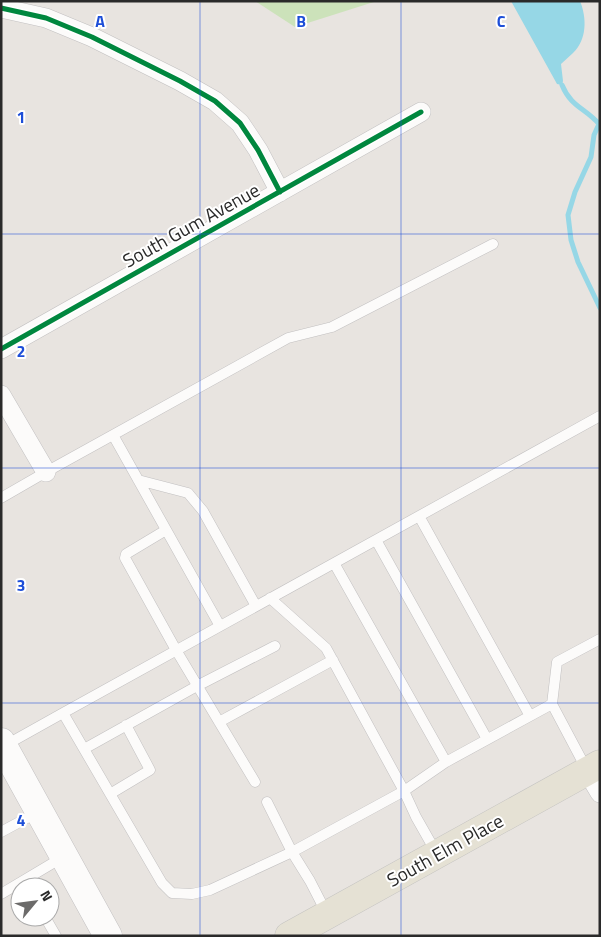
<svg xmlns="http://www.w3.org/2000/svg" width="601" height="937" font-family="'Titillium Web',sans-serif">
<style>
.green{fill:#cce2ba}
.water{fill:#96d7e6}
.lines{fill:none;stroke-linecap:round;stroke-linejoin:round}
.stream{stroke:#96d7e6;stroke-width:5}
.lane-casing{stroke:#c2c0c1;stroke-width:11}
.street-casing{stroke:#c2c0c1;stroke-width:20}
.secondary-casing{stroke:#c2c0c1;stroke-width:29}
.primary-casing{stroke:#c4c3c1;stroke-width:29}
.lane{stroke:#fcfbfa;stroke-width:10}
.street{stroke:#fcfbfa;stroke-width:19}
.secondary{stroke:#fcfbfa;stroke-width:28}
.primary{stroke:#e5e1d4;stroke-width:28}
.cycleway-casing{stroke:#fff;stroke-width:8}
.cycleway{stroke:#00873e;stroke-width:5}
.grid{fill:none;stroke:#1d4ed8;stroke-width:1;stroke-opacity:0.55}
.labels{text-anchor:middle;stroke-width:4;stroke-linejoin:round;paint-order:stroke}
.street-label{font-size:19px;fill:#2a2a2a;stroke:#fff}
.grid-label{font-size:16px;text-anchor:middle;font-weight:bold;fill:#1d4ed8;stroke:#fff;stroke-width:4;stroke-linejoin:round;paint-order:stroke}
</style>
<rect width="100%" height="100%" fill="#e8e4e0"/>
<path class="green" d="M255,1H377L295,27Z"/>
<path class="water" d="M511,1H580C587,18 587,40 573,53C569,57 565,60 561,64L563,81L562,85L557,84Z"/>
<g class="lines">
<path class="stream" d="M562,85C571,107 585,108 599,124L594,135L591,157L575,192L568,215L571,240L578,262L600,308"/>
<g class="lane-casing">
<path id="lane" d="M113,435L220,626
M138,480L188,493L203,511L256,606
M1,498L46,472L288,338L332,327L493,244
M419,516L530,716
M166,530L126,554L125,558L176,650L255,782
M376,540L487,739
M334,563L446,762
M270,598L326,648L404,791L416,817L437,854
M63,713L162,883L172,893L192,894L210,890L292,852L310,881L327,914
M219,722L333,660
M4,746L63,713L600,416
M84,749L197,686L275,646
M587,770L552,704L557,662L600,639
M110,794L150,770L126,725
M267,802L292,852L404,791L446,762L552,704
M1,832L38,812
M1,894L63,857
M45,917L56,936"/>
</g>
<g class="street-casing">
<path id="street" d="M1,8L46,18L92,37L180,81L215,101L240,123L258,150L280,192
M1,349L421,112
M1,395L46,472
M587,771L600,793"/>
</g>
<g class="secondary-casing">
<path id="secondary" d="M1,742L108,936"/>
</g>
<g class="primary-casing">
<path id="primary" d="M289,936L600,764"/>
</g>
<use href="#lane" class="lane"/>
<use href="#street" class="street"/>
<use href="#secondary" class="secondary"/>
<use href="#primary" class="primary"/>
<g class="cycleway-casing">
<path id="cycleway" d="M1,8L46,18L92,37L180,81L215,101L240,123L258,150L280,192
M1,349L421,112"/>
</g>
<use href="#cycleway" class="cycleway"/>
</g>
<path class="grid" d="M200,1V936M401,1V936M1,234H600M1,468H600M1,703H600"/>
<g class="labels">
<g class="street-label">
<text transform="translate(191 225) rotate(-29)" y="7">South Gum Avenue</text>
<text transform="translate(445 850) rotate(-29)" y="7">South Elm Place</text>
</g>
</g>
<g class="grid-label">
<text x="100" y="27">A</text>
<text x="301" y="27">B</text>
<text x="501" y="27">C</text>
<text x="21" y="123">1</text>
<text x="21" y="357">2</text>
<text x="21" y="591">3</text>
<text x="21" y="826">4</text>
</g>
<rect width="601" height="937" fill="none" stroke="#2a2a2a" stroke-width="5"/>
<g transform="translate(35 902) rotate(61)"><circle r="24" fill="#ffffff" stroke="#aaaaaa"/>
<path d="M0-4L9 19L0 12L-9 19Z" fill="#6c6b6a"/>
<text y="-8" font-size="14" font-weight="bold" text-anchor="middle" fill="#2a2a2a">N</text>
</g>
</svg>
